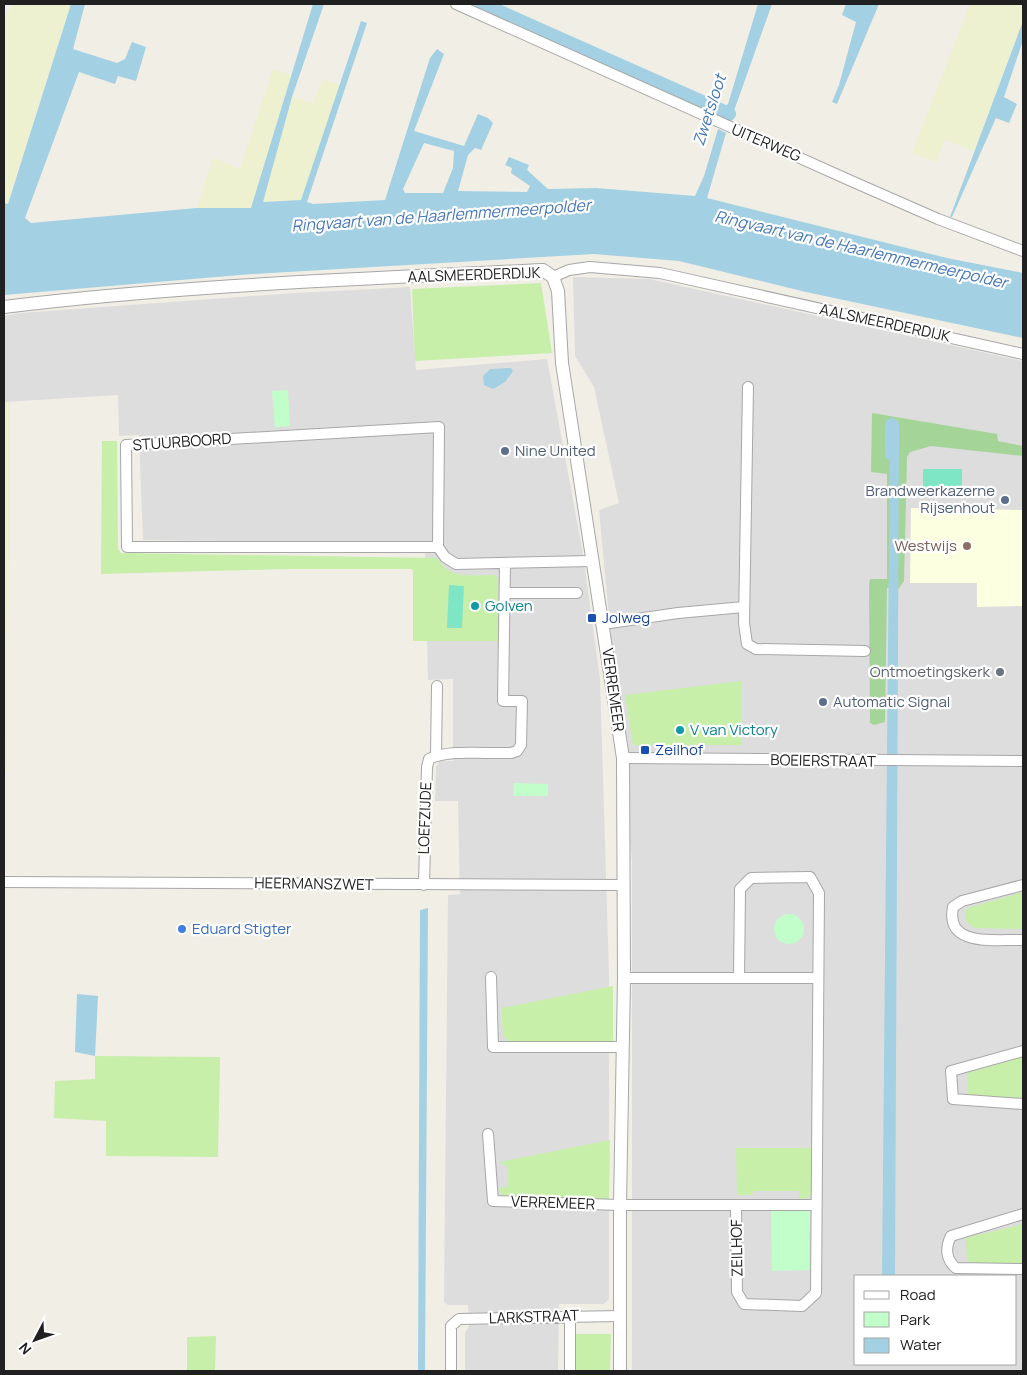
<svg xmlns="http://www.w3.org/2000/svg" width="1027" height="1375" font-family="Manrope,sans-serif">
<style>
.residential{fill:#dedddd;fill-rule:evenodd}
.education{fill:#fdffe1}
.farmland{fill:#edf1d0}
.grass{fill:#c7efa9}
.forest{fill:#a5d498}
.park{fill:#c1feca}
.pitch{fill:#7ee6c5}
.water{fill:#a3d0e2;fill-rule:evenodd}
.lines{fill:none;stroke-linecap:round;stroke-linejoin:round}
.canal{stroke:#a3d0e2;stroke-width:14}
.minor-casing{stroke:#a7a7a7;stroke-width:12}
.tertiary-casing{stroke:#a7a7a7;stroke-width:14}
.minor{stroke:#fff;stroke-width:10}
.tertiary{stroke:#fff;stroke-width:12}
.service-dot{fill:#5c6f8a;stroke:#fff;stroke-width:2}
.education-dot{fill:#8d6e63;stroke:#fff;stroke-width:2}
.culture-dot{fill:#0f9aa8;stroke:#fff;stroke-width:2}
.transit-dot{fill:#1a4fb4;stroke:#fff;stroke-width:2}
.worship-dot{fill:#6b7280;stroke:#fff;stroke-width:2}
.shop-dot{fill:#3f7fe0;stroke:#fff;stroke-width:2}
.labels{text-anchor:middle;stroke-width:4.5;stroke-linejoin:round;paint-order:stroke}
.street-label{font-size:15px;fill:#202020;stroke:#fff}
.service-label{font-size:15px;fill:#4e5e75;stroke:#fff;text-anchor:start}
.education-label{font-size:15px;fill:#785e54;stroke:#fff;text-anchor:end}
.culture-label{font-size:15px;fill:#0d838f;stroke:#fff;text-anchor:start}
.transit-label{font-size:15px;fill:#164399;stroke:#fff;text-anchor:start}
.worship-label{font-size:15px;fill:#5b616d;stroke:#fff;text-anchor:end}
.shop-label{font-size:15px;fill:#366cbe;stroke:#fff;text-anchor:start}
.water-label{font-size:16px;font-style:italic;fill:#4477b8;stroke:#fff}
</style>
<rect width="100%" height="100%" fill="#f1eee6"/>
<path class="residential" d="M573,277L649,279L1023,361V1371H632V861L599,510L619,503L594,387L575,356ZM856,1276H1016V1364H856Z
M410,287L416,370L547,359L583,554L600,679L609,974V1299L604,1304H559L558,1371H465V1333L469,1326L468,1305H448L444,1302L448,895L460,894L458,801H435L436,767L440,761H453V679L428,680L425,544L143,540L139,435L119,436L118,395L4,402V316L21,313L295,293Z"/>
<path class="education" d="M911,508L1023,510V606L977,607V583H910Z"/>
<path class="farmland" d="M13,4H71L7,205L4,203V20Z
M970,4H1023V21L974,151L945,140L936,162L912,153Z
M273,69L292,75L251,208H197L213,158L240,169Z
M323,79L340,85L301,200L263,202L292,97L313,103Z
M4,402H10L7,773H4Z"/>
<path class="grass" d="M541,283L552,353L415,361L412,289Z
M102,441H117L118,549L121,553L437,558C449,580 473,575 495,575L498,579V641H413V571L411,569H287L101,574Z
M741,681V745H633L625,695Z
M1023,892V929L974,928L965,920V910L971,907Z
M613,986V1047L508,1041L503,1035L501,1008Z
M95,1056L220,1057L218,1157L106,1156V1121L54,1118L55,1081L95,1079Z
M1023,1057V1100L973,1099L968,1095L967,1073Z
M610,1140L609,1199L502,1197L499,1188L508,1187V1167L499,1162Z
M736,1148H811V1193L809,1197L799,1200V1191H753L752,1195H737Z
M1023,1224V1267L971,1264L967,1260L966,1238Z
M576,1334H611L610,1371H576Z
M216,1336L215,1371H187V1337Z"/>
<path class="forest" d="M872,413L997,434L998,441L1023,446V456L931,446L910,452L907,457L904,581L899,588H887L885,722L874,725L870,723L869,585L870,579H887V474L871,472Z"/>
<path class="park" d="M288,390L290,426L275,427L272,391Z
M514,783L548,784V796H513Z
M774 929a15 15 0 1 1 30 0a15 15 0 1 1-30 0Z
M771,1210H810L809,1270L772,1271Z"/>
<path class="pitch" d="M923,469H962V489H923Z
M449,585L464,586L462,628H447Z"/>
<path class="water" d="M71,4H85L73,49L117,63L125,59L132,42L146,47L136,81L118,76L115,84L79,72L25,218L31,223L197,208H251L313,4H324L292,97L263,202L301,200L361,21L367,23L307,202L313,204L385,200L430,58L437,49L444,54L414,131L464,146L478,114L488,118L493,123L481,150L475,148L468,155L458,191L527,192L530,186L511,173L512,168L505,165L509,157L529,165L527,170L548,189L596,188L695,196L704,176L718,129L726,133L707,198L947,258L1023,273V338L806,292L679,261L594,254L252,274L4,295V203L8,204ZM424,143L454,151L453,168L443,193H405L403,189Z
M758,4H772L730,122L719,117L722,108L728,104Z
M846,4H879L837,104L832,102L839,85L856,22L842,15Z
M1023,21V40L1004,97L1017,104L1009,123L996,118L952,217H950Z
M511,368L513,371L505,382L493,389L484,385L483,376L490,369Z
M899,435L895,1276H882L890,436Z
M428,908L425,1371H418L420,910Z
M77,994L98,996L95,1056L75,1052Z"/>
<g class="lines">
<path class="canal" d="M482,4L729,114
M892,425V454"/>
<g class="minor-casing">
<path id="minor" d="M456,4L849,180L938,219L1023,251
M553,277L569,270L590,267L660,273L1023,354
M748,387L744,623L747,644L756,649L865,651
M438,547L439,427L126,445L127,547H438L445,557L456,564L592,561
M505,593H577
M603,624L678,613L744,607
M436,755L437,686
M623,758L1023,761
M4,882L624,885
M424,885L427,767L429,759C448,749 488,754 511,753L517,751L521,745L522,701H503L505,564
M1023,885L962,901L953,907C945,948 996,939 1023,940
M491,977L493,1047H623
M624,978H818
M1023,1051L951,1071L953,1099L1023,1104
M488,1134L493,1201L620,1205H816
M736,1206L737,1292L744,1304L802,1306L816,1293L819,893L810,877L751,878L740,889L739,978
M1023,1214L951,1236C945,1248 946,1260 956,1268L1023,1269
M570,1315V1371
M451,1371V1326L459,1319L620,1316"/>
</g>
<g class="tertiary-casing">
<path id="tertiary" d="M4,307C183,285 363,279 543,270L553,277L558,291L562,363L623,758L624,978L620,1205V1371"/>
</g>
<use href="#minor" class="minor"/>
<use href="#tertiary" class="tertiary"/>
</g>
<g class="service-dot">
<circle cx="505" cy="451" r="5"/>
<circle cx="1005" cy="500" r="5"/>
<circle cx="823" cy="702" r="5"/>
</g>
<circle class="education-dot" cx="967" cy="546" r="5"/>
<g class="culture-dot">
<circle cx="475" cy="606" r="5"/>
<circle cx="680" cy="730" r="5"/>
</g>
<g class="transit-dot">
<rect x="587" y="613" width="10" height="10" rx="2.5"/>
<rect x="640" y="745" width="10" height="10" rx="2.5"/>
</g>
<circle class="worship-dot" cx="1000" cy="672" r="5"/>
<circle class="shop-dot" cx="182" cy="929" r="5"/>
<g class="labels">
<g class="street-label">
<text transform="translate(766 143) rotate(23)" y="5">UITERWEG</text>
<text transform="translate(474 275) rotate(-2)" y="5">AALSMEERDERDIJK</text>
<text transform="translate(885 323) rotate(12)" y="5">AALSMEERDERDIJK</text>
<text transform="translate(182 442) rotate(-4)" y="5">STUURBOORD</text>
<text transform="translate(613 690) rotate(82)" y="5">VERREMEER</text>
<text transform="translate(823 761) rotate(1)" y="5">BOEIERSTRAAT</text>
<text transform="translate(425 818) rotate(-88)" y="5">LOEFZIJDE</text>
<text transform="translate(314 884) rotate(1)" y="5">HEERMANSZWET</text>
<text transform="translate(553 1203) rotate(2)" y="5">VERREMEER</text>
<text transform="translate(737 1248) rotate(-91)" y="5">ZEILHOF</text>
<text transform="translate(534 1317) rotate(-2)" y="5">LARKSTRAAT</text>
</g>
<g class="service-label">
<text x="515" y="456">Nine United</text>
<text x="995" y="496" text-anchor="end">Brandweerkazerne<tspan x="995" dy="17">Rijsenhout</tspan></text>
<text x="833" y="707">Automatic Signal</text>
</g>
<g class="education-label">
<text x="957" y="551">Westwijs</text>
</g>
<g class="culture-label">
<text x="485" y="611">Golven</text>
<text x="690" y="735">V van Victory</text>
</g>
<g class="transit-label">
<text x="602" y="623">Jolweg</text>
<text x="655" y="755">Zeilhof</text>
</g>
<g class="worship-label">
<text x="990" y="677">Ontmoetingskerk</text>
</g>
<g class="shop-label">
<text x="192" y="934">Eduard Stigter</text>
</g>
<g class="water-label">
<text transform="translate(709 110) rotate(-72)" y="6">Zwetsloot</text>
<text transform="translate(441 215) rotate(-4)" y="6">Ringvaart van de Haarlemmermeerpolder</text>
<text transform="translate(861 249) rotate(13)" y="6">Ringvaart van de Haarlemmermeerpolder</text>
</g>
</g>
<rect width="1027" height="1375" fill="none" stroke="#202020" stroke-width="10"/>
<rect x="854" y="1275" width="162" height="90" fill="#ffffff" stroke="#a6a6a6"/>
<rect x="864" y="1291" width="25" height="8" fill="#ffffff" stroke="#a6a6a6"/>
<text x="900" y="1300" font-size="15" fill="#202020">Road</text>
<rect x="864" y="1312" width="25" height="15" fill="#c1feca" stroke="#a6a6a6"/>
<text x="900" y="1325" font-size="15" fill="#202020">Park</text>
<rect x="864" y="1338" width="25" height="15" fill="#a3d0e2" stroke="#a6a6a6"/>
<text x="900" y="1350" font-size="15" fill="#202020">Water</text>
<g transform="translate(35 1340) rotate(229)" stroke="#ffffff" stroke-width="4" paint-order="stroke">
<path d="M0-4L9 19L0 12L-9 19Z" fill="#202020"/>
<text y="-8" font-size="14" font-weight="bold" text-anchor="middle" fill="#202020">N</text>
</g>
</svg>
